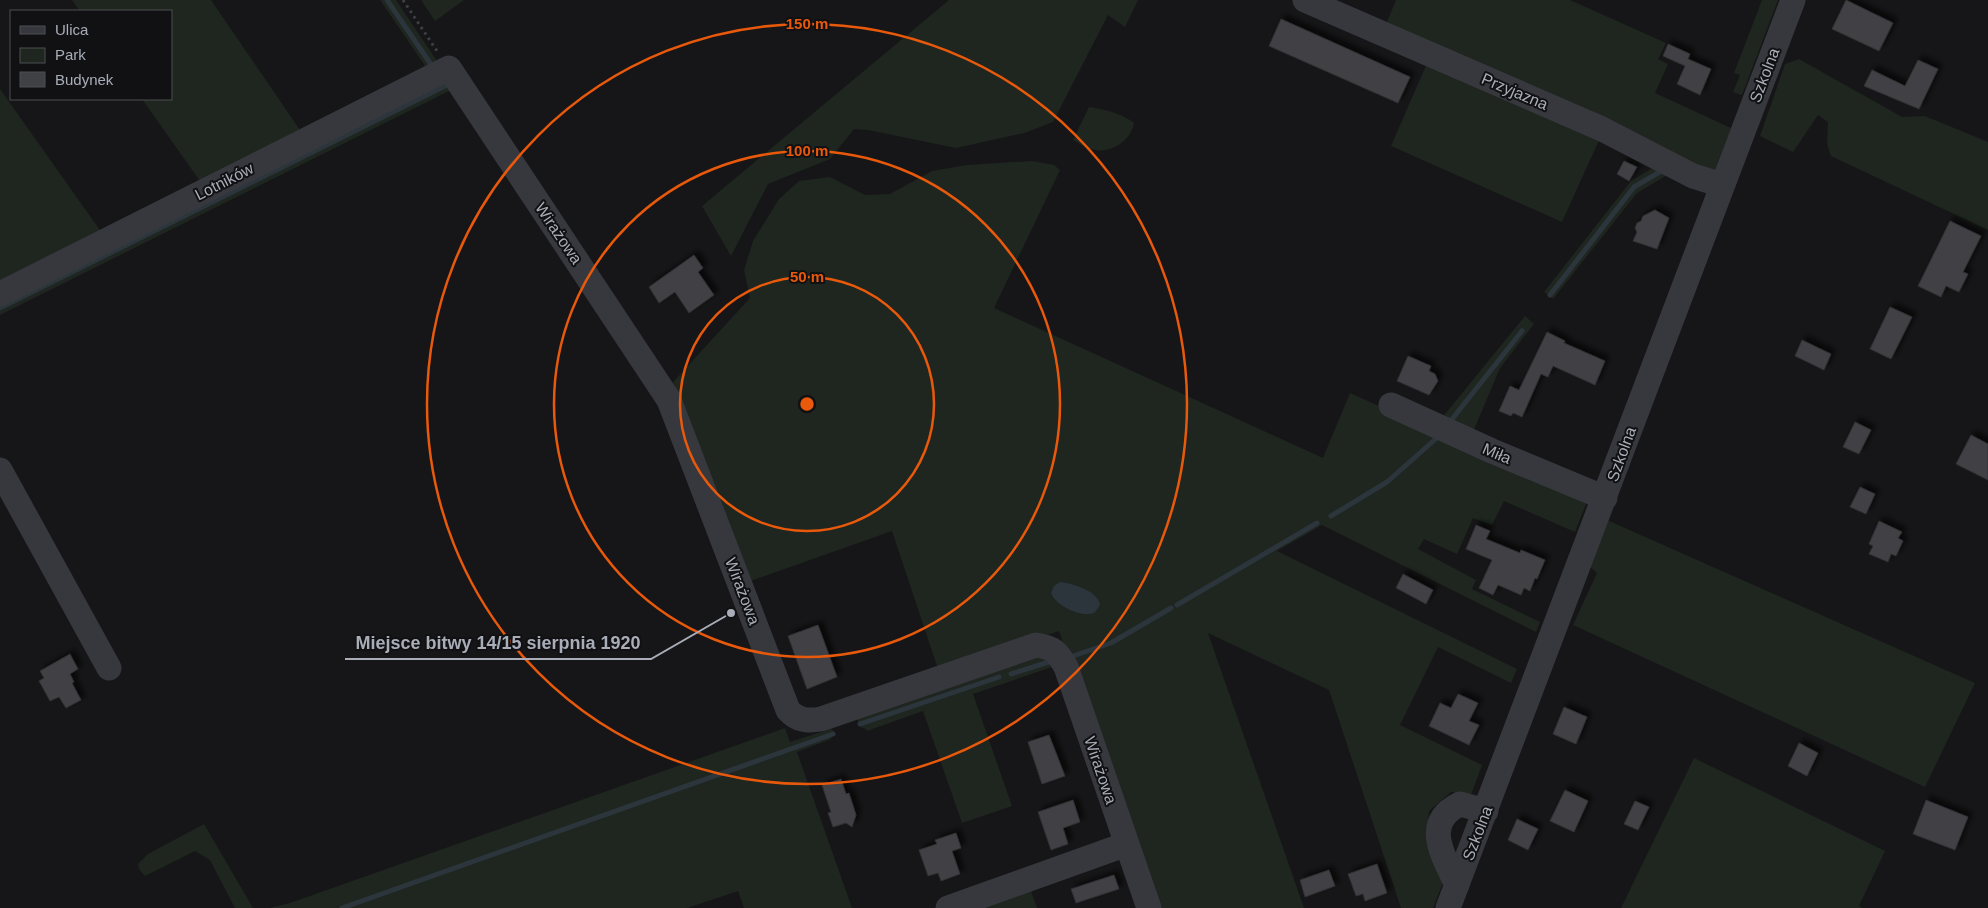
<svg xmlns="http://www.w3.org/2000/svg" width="1988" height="908" font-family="Helvetica,sans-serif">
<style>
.green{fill:#1e261f}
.water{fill:#2c353c}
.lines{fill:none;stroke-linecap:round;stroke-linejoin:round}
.stream{stroke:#2c353c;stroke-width:5}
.building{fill:#404145;stroke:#303034;filter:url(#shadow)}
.path{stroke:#3d3f44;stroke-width:3;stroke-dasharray:2.5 4;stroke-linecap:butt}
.minor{stroke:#37383d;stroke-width:25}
.ring{fill:none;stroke:#e8590c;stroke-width:2.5}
.labels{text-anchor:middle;stroke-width:4;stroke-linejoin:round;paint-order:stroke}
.street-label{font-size:16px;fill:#a8adb8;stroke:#111113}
.centre{fill:#e8590c;stroke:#111113;stroke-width:2.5}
.ring-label{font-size:15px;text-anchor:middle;font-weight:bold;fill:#e8590c;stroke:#111113;stroke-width:4;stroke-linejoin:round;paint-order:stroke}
.leader{fill:none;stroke:#a8adb8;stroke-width:2}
.callout-dot{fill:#a8adb8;stroke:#111113;stroke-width:2}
.callout-label{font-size:18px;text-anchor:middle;font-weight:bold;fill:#a8adb8;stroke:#111113;stroke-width:4;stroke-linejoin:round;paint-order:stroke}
</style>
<defs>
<filter id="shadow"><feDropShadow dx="4.5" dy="-4.5" stdDeviation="2.5" flood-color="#0009"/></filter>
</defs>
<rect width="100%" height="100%" fill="#161618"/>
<path class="green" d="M72,0H211L302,133L202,184L142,99H171V11H80Z
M380,0H396L439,64L428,70Z
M421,0H464L435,21Z
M949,0H1138L1125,27L1108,15L1053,122L1024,133L956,148L868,130L854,129L830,159L768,184L731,256L702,206Z
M1396,0H1570L1666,43L1658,59L1668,64L1655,93L1731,128L1713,175L1386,24Z
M1762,0H1778L1742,95L1733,92L1740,75L1734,73Z
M1799,59L1902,117L1925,116L1988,142V230L1831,156L1827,144L1828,122L1818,115L1793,152L1760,136L1785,64Z
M1428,61L1600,138L1562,222L1391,146Z
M440,83L448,85L453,89L0,315V300Z
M0,89L102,233L0,287Z
M1089,107C1106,110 1119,112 1134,123C1131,141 1110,155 1091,149C1085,147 1079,143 1073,140Z
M1032,161L1054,165L1060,170L994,308L1323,458L1350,393L1581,497L1586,504L1575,532L1504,501L1492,525L1473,518L1457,554L1424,539L1418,549L1476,580L1472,589L1540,622L1536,632L1322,525L1277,551L1517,669L1511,683L1438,647L1400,725L1482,765L1471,795L1451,792L1429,811L1428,821L1444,880L1433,908H1401L1329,690L1208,633L1304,908H1156L1059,631L939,672L892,531L748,582L673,382L750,298L744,270L753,241L779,199L799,181L830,177L865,195L890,194L932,171L967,165Z
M1659,164L1674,171L1637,193L1553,299L1544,292L1631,181Z
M1525,316L1534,324L1500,368L1473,432L1441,419Z
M1607,520L1975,683L1925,787L1573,625L1597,573L1588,565Z
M1041,653L1055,666L973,694L1012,806L962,823L923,711L867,731L866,729L860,727L856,715Z
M785,728L790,742L831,729L834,731L831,739L797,752L852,908H744L738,891L687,908H270L290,903Z
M1694,758L1885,851L1859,906L1863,908H1621Z
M204,824L253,908H235L210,860L195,851L145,876L139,869L138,864L148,854Z
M1030,888L1037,908H973Z"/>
<path class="water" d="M1060,582C1072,583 1097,591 1100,604C1098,609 1095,614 1089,614C1076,615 1056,605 1051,593L1054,586Z"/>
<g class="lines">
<path class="stream" d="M387,0L430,63
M1550,295L1634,187L1665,169
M0,308L445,86
M1449,423L1522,331
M1331,516L1387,482L1439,436
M1177,605L1317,523
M1070,657L1111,643L1171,608
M1011,674L1052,661
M860,724L999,677
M342,908L833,734"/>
</g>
<path class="building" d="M1846,0L1893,23L1879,51L1832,29Z
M1281,19L1410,77L1398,103L1269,46Z
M1668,44L1690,54L1688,59L1711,69L1700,95L1677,84L1685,66L1663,56Z
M1918,60L1938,69L1919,109L1864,86L1872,70L1905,86Z
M1624,161L1637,167L1629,181L1617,174Z
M1655,210L1669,218L1657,249L1633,241L1637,232L1635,228L1637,223L1641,221L1643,216Z
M1950,221L1981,236L1963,272L1968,274L1959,292L1946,286L1941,297L1918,286Z
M694,255L703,268L698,272L714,295L689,313L675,292L659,303L649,287Z
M1890,307L1912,317L1891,359L1870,349Z
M1547,332L1565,341L1564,343L1605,361L1595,385L1553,366L1548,377L1541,374L1522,417L1513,413L1511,416L1499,411L1510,386L1519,390Z
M1802,340L1831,354L1824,370L1795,356Z
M1408,356L1431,366L1429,371L1435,374L1438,381L1429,395L1397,381Z
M1855,422L1871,430L1859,454L1843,447Z
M1971,435L1988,444V480L1956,464Z
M1860,487L1875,494L1866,514L1850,507Z
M1879,521L1902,532L1898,538L1903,541L1896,556L1891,554L1888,562L1869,554L1873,546L1869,544Z
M1476,525L1490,531L1486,539L1520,553L1521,550L1545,560L1537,579L1535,578L1530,591L1524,588L1521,595L1498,585L1493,595L1479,588L1492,560L1466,549Z
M1403,574L1433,590L1426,604L1396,588Z
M818,625L837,677L807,689L788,636Z
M70,654L78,669L70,674L74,682L72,683L81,700L66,708L59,697L50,701L39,681L44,678L40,671Z
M1458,694L1478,703L1469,721L1479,725L1469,745L1429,726L1440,703L1451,708Z
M1564,707L1587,717L1576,744L1553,734Z
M1049,735L1065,776L1042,784L1028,742Z
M1799,743L1818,753L1807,776L1788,766Z
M841,779L846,794L849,793L856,815L852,827L846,823L833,827L828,813L831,812L822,785Z
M1565,790L1588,801L1574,832L1550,821Z
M1073,800L1080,822L1063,828L1068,844L1051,850L1038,812Z
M1926,800L1968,817L1955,850L1913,834Z
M1635,801L1649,807L1638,830L1624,824Z
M1517,819L1538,829L1528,850L1508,840Z
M956,833L961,848L952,851L960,874L941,881L938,873L928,876L919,850L937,844L935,840Z
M1377,864L1387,893L1365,901L1363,894L1356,896L1348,874Z
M1329,870L1335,886L1305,897L1300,880Z
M1114,875L1119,889L1076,903L1071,889Z"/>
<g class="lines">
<path class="path" d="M403,0L437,51"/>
<path class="minor" d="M1305,0L1602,129L1693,176L1722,185
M0,294L449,68L669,400L788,710C798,721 808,721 821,719L1036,645C1055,648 1057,652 1066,667L1149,908
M1391,405L1492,451L1605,498
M0,470L109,668
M1457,885C1444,857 1421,823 1460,804L1486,811
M948,908L1127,844
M1448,908L1793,0"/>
</g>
<g class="ring">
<circle cx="807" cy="404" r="127"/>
<circle cx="807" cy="404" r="253"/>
<circle cx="807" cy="404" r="380"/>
</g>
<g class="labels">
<g class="street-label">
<text transform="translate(1764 75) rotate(-69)" y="6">Szkolna</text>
<text transform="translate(1515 91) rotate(23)" y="6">Przyjazna</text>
<text transform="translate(224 181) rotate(-27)" y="6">Lotników</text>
<text transform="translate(559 233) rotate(56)" y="6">Wirażowa</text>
<text transform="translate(1497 453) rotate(23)" y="6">Miła</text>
<text transform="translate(1621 454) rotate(-70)" y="6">Szkolna</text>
<text transform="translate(743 591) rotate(69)" y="6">Wirażowa</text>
<text transform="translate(1101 770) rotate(71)" y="6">Wirażowa</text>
<text transform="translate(1477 833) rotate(-69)" y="6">Szkolna</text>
</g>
</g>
<circle cx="807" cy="404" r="8" class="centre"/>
<g class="ring-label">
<text x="807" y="29">150 m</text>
<text x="807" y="156">100 m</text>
<text x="807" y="282">50 m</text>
</g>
<path class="leader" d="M731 613L651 659H345"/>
<circle class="callout-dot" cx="731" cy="613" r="5"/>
<g class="callout-label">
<text x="498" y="649">Miejsce bitwy 14/15 sierpnia 1920</text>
</g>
<rect x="10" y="10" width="162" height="90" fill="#111113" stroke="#4d4f55"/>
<rect x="20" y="26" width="25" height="8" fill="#37383d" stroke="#4d4f55"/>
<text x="55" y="35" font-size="15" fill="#a8adb8">Ulica</text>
<rect x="20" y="48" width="25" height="15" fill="#1e261f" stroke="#4d4f55"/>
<text x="55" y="60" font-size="15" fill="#a8adb8">Park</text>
<rect x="20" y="72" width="25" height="15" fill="#404145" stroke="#4d4f55"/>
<text x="55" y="85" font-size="15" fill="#a8adb8">Budynek</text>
</svg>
